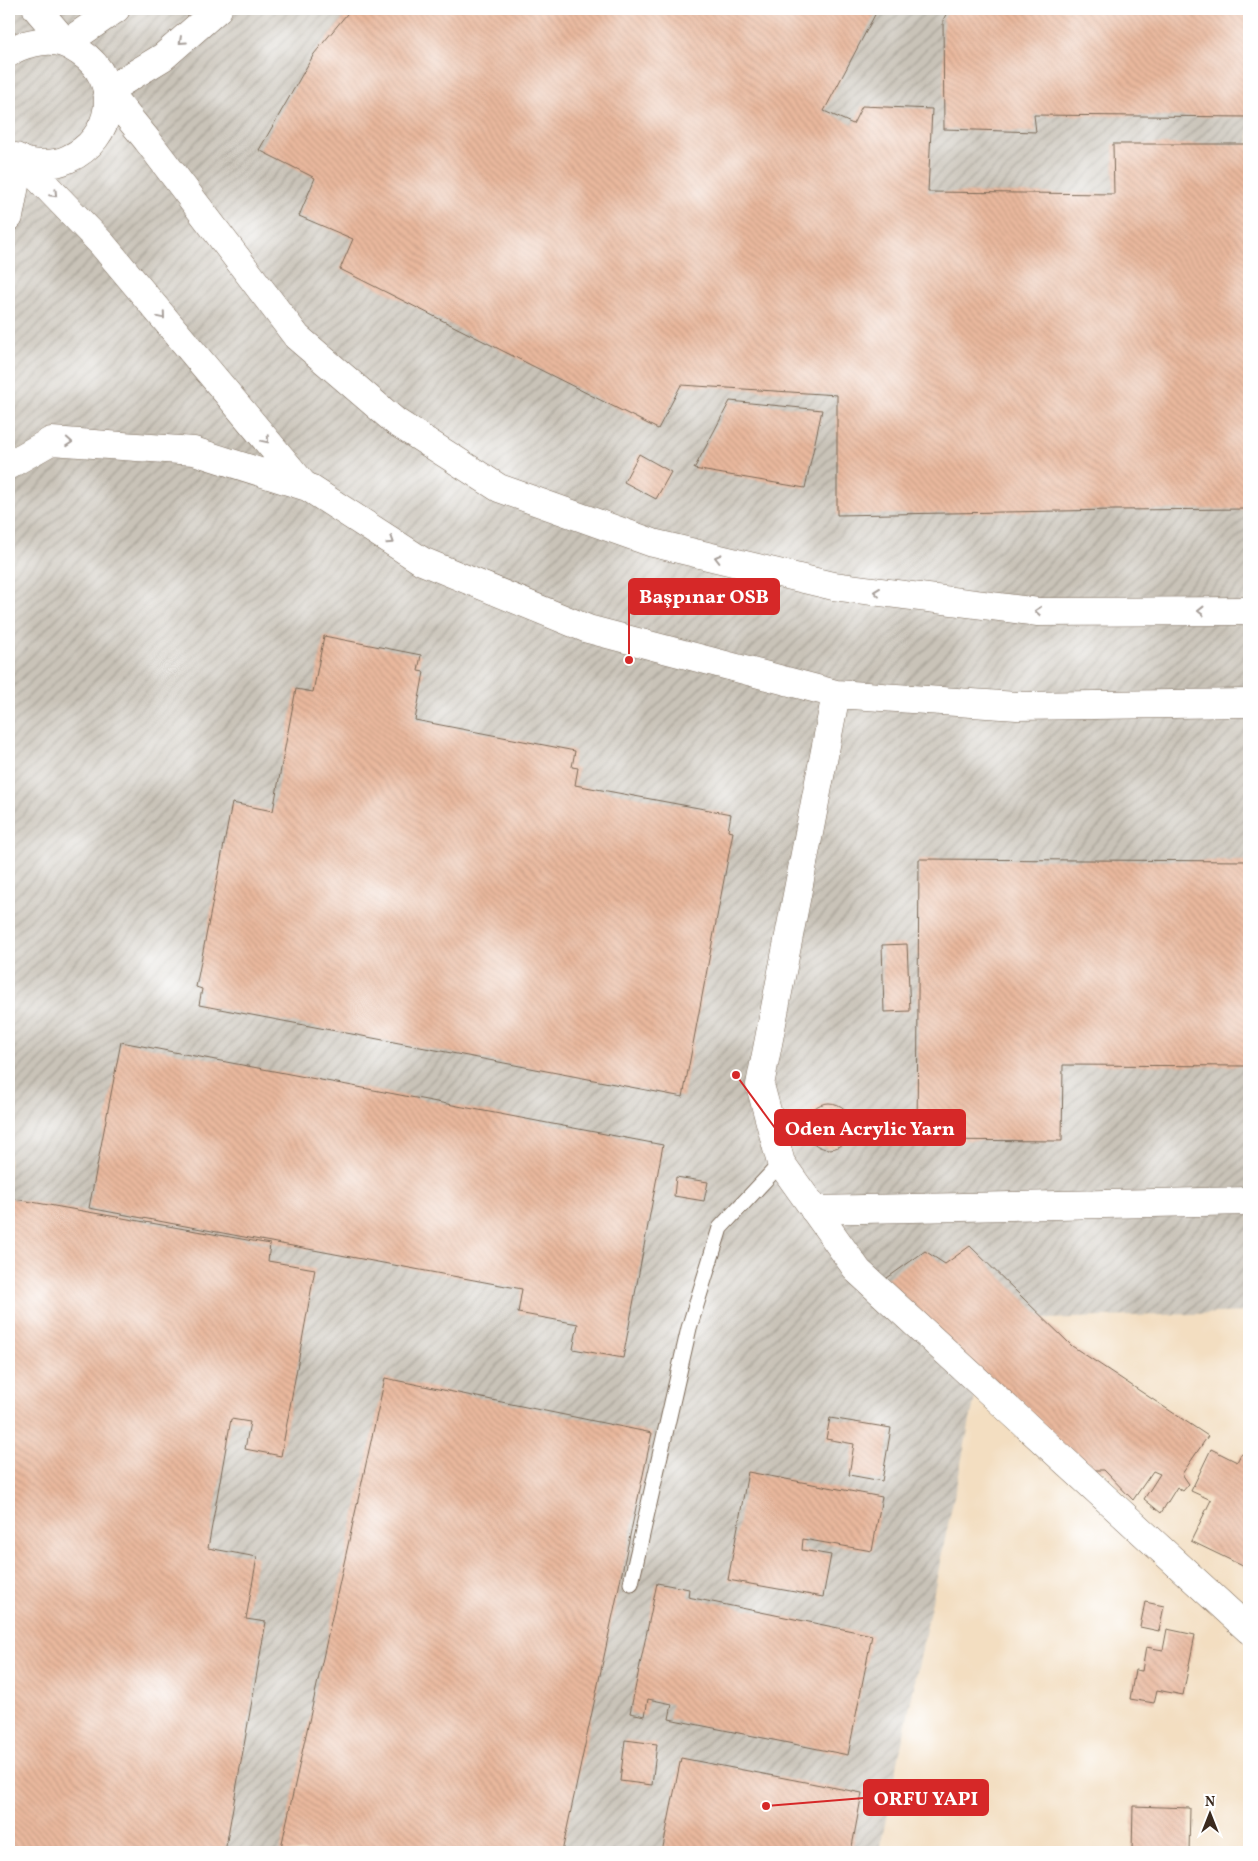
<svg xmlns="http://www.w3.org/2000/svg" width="1258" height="1861" font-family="Vollkorn,serif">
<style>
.industrial{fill:url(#industrial-furrows)}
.building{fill:url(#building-back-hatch)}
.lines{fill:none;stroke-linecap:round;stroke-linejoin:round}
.service-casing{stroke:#7b6957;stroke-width:17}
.minor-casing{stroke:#7b6957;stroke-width:29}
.tertiary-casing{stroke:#7b6957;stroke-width:29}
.service{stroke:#fff;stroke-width:15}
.minor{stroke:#fff;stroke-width:28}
.tertiary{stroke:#fff;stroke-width:28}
.oneway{stroke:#a79f9a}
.leader{fill:none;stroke:#d62828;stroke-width:2}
.callout-dot{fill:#d62828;stroke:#fff;stroke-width:2}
.callout{fill:#d62828;stroke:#d62828;stroke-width:2}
.callout-label{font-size:20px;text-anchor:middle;font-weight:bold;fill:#fff}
</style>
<defs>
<pattern id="industrial-furrows" width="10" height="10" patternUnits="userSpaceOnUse" patternTransform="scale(1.25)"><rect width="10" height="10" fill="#c9c3b8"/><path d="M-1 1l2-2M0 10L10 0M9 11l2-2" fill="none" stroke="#a49f95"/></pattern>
<pattern id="building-back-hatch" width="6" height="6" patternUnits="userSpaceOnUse" patternTransform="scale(1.25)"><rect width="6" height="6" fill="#e9b89d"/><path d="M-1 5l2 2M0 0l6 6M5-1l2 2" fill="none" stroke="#c99e87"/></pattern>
</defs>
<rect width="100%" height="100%" fill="#fff"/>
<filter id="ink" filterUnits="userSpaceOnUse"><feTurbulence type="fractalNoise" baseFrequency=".02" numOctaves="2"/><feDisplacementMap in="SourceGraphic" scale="10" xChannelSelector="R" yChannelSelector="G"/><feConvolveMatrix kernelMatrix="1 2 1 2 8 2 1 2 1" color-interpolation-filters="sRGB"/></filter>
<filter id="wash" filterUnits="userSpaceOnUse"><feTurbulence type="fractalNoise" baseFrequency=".0096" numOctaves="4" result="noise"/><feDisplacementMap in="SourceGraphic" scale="20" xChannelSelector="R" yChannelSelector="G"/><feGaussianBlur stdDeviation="1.12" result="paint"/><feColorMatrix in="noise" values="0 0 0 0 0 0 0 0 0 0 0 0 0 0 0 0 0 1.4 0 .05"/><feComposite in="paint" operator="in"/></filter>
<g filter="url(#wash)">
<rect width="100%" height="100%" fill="#f3dec1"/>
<path class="industrial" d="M9,9H1249V1312L991,1321L879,1852H9Z"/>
<g id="blocks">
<path class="building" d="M351,9H878L824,111L853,124L862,106L932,109L928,192L1114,194L1113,144H1249V509L1115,510L837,515V395L681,385L658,429L340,269L353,239L299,216L315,178L259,150L314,54Z
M949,9H1249V117L1034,115L1036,132L944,129L943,20Z
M730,401L822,410L805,488L694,469Z
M639,454L671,472L656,499L624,482Z
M324,636L421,655L418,671L424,672L415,720L575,751L572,767L578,768L575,785L731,814L728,831L733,832L683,1097L199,1005L202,989L196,987L232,803L273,811L296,689L313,692Z
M919,859L1249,861V1066L1063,1065L1062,1141L917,1140Z
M907,944L910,1011L884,1012L882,945Z
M121,1042L663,1145L623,1358L573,1349L578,1324L518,1313L522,1289L89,1208Z
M806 1126a23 23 0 1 1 46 0a23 23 0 1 1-46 0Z
M676,1177L708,1182L704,1201L674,1196Z
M9,1198L270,1244L268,1261L315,1269L281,1456L245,1449L250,1422L231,1419L208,1548L257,1557L246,1619L266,1622L225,1852H9Z
M970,1246L1072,1346L1208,1436L1182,1474L1189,1484L1183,1491L1177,1487L1161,1513L1144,1499L1160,1474L1153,1471L1133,1500L1104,1470H1085L880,1283L925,1251L945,1264Z
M385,1378L652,1433L562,1852H280Z
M830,1418L891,1428L882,1481L849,1475L854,1444L826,1439Z
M1211,1449L1237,1462L1241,1454L1249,1458V1569L1191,1541L1211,1500L1191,1491Z
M748,1472L882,1497L872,1551L803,1539L802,1550L831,1555L823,1597L728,1580Z
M657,1583L689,1589L688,1597L872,1635L848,1755L669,1719L672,1704L648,1699L645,1716L630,1713Z
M1145,1602L1164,1606L1159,1631L1140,1627Z
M1167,1629L1195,1635L1183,1695L1157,1690L1154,1703L1130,1699L1135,1670L1142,1671L1146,1647L1163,1650Z
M625,1740L657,1744L652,1785L620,1781Z
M681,1758L862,1793L851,1852H662Z
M1133,1806L1190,1808L1189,1852H1132Z"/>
</g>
</g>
<g filter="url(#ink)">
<use href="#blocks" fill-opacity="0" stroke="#7b6957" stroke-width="1"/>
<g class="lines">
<g class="service-casing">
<path id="service" d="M631,1583L689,1328L720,1228L781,1163"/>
</g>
<g class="minor-casing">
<path id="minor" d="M66,43L116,9
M107,91L163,57L218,9
M9,217L20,159
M814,1210L1249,1201"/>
</g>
<g class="tertiary-casing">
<path id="tertiary" d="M37,9L66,43
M9,53C16,47 23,45 33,43C52,38 64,41 80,52C124,81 113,139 68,159C53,166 30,166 16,157
M107,91L147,140L297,337L396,422L499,488L653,543L833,586L1038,612L1249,611
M20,159L102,244L303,484L422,561L588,629L836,694L1017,706L1249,703
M9,465L51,441L194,451L307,487
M836,694L760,1085L781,1163L858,1271L1249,1630"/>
</g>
<use href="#service" class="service"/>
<use href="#minor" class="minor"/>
<use href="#tertiary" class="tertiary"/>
</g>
<defs><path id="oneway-chevron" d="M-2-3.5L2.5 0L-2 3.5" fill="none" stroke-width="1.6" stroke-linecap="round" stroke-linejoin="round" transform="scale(1.25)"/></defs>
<g class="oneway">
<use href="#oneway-chevron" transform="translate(182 41) rotate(138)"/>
<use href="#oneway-chevron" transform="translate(54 194) rotate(46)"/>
<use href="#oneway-chevron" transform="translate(162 316) rotate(50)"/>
<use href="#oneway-chevron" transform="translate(266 440) rotate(50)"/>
<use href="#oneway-chevron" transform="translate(69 442) rotate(4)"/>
<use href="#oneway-chevron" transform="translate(391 541) rotate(33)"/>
<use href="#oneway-chevron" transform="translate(718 558) rotate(-166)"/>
<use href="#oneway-chevron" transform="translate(877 592) rotate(-173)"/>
<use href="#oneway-chevron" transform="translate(1038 611) rotate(-176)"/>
<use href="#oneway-chevron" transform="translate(1201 611) rotate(180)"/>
</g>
</g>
<path class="leader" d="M629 660L629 596M736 1075L775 1128M766 1806L864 1798"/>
<g class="callout-dot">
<circle cx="629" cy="660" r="5"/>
<circle cx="736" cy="1075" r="5"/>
<circle cx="766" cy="1806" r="5"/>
</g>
<g class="callout">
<rect x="629" y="579" width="150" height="35" rx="5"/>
<rect x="775" y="1110" width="190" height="35" rx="5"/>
<rect x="864" y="1780" width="124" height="35" rx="5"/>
</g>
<g class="callout-label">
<text x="704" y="603">Başpınar OSB</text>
<text x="870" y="1135">Oden Acrylic Yarn</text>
<text x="926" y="1805">ORFU YAPI</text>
</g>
<rect width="1258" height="1861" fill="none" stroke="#fff" stroke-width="30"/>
<g transform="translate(1210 1814)" stroke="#ffffff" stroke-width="4" paint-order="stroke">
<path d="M0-4L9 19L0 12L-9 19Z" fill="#3b2a1e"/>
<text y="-8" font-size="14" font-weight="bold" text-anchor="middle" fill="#3b2a1e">N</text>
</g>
</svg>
